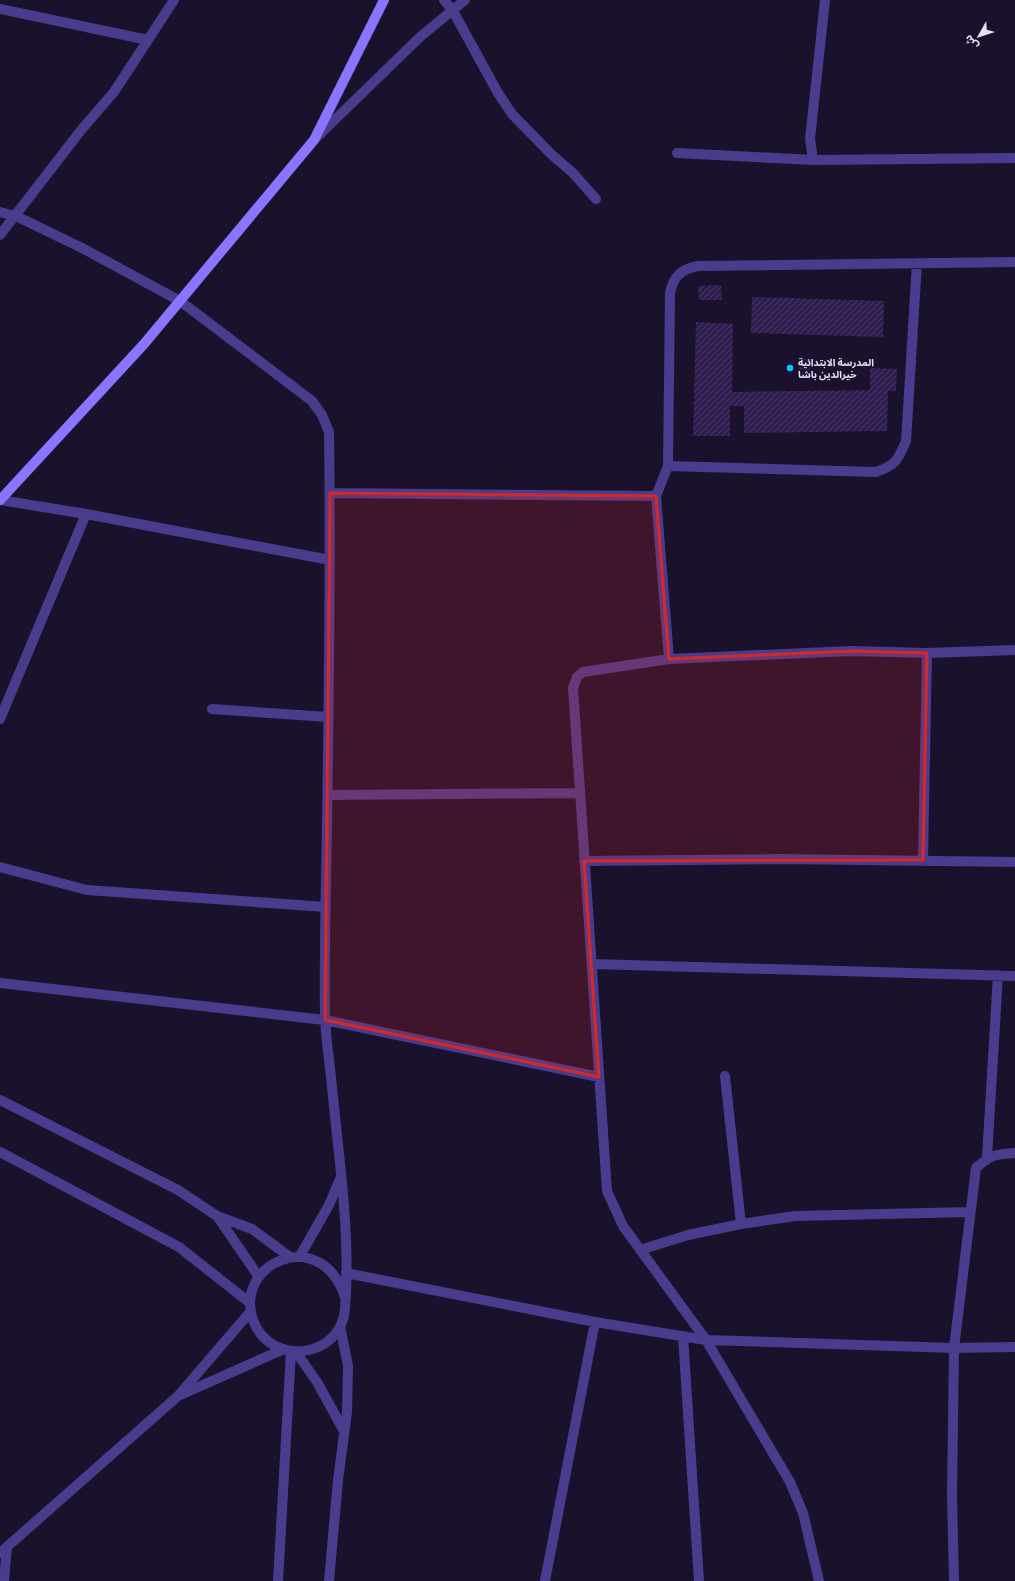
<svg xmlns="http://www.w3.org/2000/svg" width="1015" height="1581" font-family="Commissioner,'Noto Sans Arabic',sans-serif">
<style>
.building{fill:url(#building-hatch)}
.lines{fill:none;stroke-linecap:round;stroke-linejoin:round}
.street{stroke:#4a3c8c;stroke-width:10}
.secondary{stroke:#8b74ff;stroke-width:10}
.marked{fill:#d62828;fill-opacity:0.2;stroke:#d62828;stroke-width:3;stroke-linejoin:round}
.poi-dot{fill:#09c4ff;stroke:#1a112d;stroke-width:1.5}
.labels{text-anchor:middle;stroke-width:3;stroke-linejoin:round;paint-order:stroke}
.poi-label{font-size:10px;font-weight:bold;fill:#e6ddff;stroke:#1a112d;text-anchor:start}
</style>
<defs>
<pattern id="building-hatch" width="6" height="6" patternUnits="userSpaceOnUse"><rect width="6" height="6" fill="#2e1d4e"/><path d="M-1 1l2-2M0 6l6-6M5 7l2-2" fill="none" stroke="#4c3d69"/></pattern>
</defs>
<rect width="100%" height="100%" fill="#1a112d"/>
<path class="building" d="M721,285L722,300H699L698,286Z
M752,297L884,301L883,337L751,333Z
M696,322L733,324L732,392L870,390V368L897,369L896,391H888L887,431L744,433V406H730V436H693Z
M798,359H810V370H798Z"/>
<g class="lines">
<path class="street" d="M444,0L453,11L498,93L512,114L551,154L573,173L596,199
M825,0L810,139L813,160L1015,158
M0,9L148,40
M315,139L420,37L465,0
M677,153L813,160
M0,212L16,216L84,249L180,301L312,401L322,415L329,432C331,563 329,694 327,824C326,889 324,953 325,1018C326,1041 330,1064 332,1087C339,1161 351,1235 345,1309C341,1359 270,1367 253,1320C233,1263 321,1224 345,1297
M0,235L82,129L114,92L174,0
M668,466L876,472C896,465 898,460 906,441L917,263
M330,493L656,496
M0,500L86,514L330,560
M669,659L656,496L668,466L670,293C673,277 681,269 698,266L1015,262
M212,709L328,717
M0,719L86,514
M328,795L580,793
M923,860L927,653
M584,861L782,859L1015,862
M0,867L87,890L326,907
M592,964L1015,976
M0,983L325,1020L599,1077
M725,1076L741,1224
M0,1100L178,1190L217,1216L252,1229L290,1257
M0,1152L179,1247L250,1303
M987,1157L998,975
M217,1216L259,1277
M640,1250L688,1235L741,1224L795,1216L970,1212
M300,1256L329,1205L340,1179
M346,1273L595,1322L706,1340L954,1348L1015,1347
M251,1311L178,1396L284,1349
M683,1336L699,1581
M296,1352L317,1382L344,1431
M0,1553L178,1396
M4,1581L7,1547
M278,1581L291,1351
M329,1581L338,1480L347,1412L348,1366L340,1326
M545,1581L595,1322
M819,1581L803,1513L790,1482L706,1340L623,1226L607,1191L573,688L577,677L583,672L669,659L852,651L927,653L1015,650
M954,1581L952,1495L954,1348L976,1168C990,1155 996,1154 1015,1153"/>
<path class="secondary" d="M0,500L144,344L314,140L384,0"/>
</g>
<path class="marked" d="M330,493L656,496L669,659L852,651L927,653L923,860L584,861L599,1077L325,1020Z"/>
<circle class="poi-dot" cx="790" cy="368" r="4"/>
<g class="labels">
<g class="poi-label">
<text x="798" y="366">المدرسة الابتدائية<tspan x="798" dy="12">خيرالدين باشا</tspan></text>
</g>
</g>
<g transform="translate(979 36) rotate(231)" stroke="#1a112d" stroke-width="3" paint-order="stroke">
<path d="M0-3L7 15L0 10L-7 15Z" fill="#e6ddff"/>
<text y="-6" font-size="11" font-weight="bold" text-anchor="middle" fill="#e6ddff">ش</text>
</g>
</svg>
